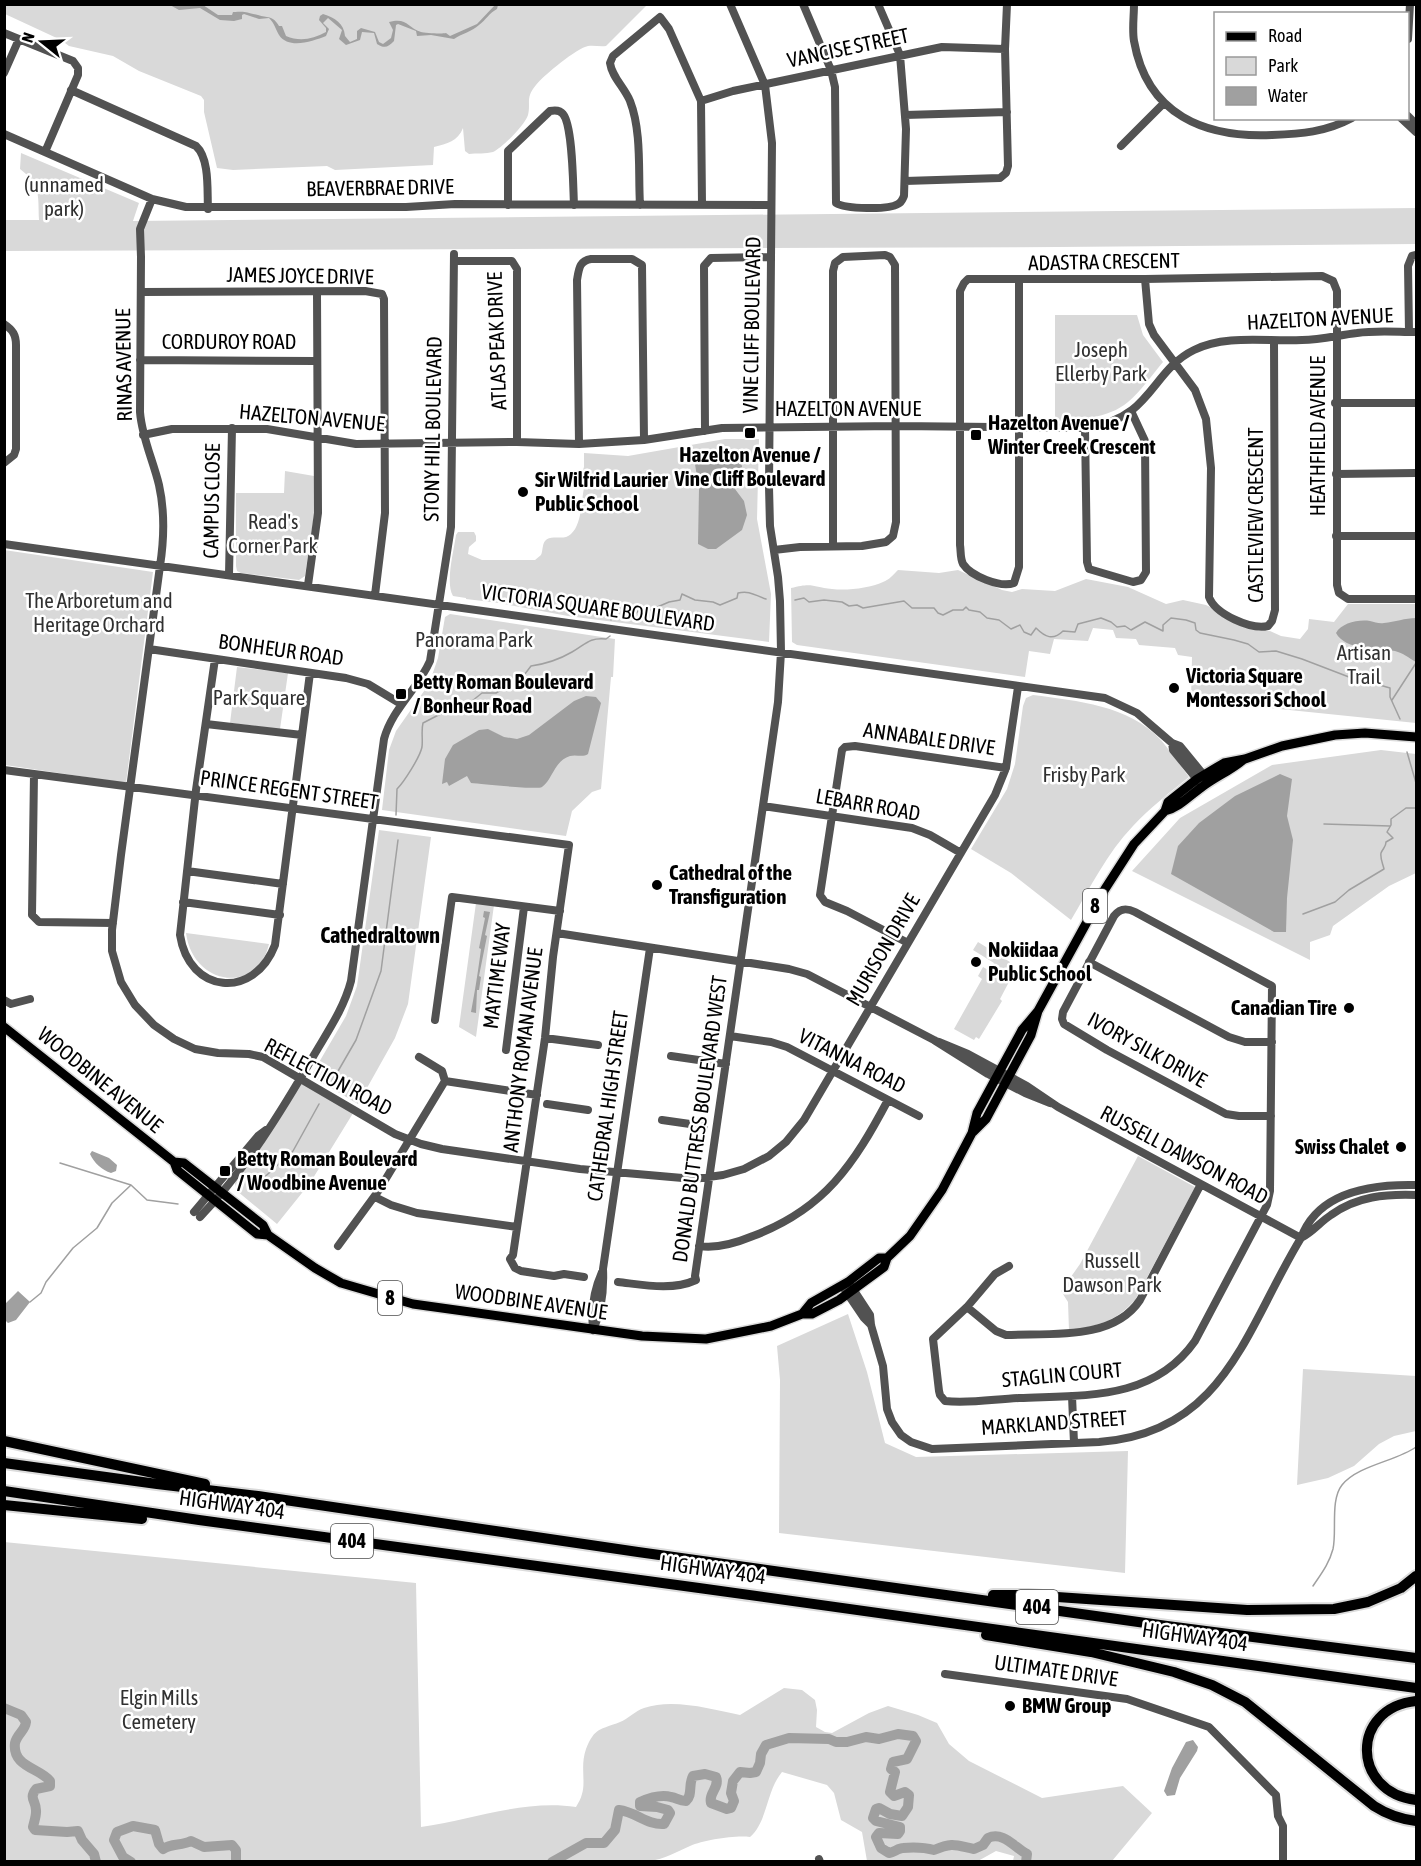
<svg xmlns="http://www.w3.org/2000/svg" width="1421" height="1866" font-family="'Asap Condensed',sans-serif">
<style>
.green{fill:#d9d9d9}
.water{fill:#a0a0a0}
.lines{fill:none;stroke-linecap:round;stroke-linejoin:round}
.stream{stroke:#a0a0a0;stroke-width:1.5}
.river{stroke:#a0a0a0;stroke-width:10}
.major-casing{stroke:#dbdbdb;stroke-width:12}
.highway-casing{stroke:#dbdbdb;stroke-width:14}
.minor{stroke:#525252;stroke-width:8}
.major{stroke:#000;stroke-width:9}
.highway{stroke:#000;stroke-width:10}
.poi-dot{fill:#000;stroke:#fff;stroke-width:2}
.labels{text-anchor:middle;stroke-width:5;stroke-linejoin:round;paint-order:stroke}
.shield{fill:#fff;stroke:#4c4c4c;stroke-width:1.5}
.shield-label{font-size:20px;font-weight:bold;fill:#000}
.street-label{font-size:21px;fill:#000;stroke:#fff}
.park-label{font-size:21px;fill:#303030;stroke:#fff}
.poi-label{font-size:21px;font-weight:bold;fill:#000;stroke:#fff;text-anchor:start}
.neighbourhood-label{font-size:22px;font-weight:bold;fill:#000;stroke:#fff}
</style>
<rect width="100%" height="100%" fill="#fff"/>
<path class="green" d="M4,5H647L606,46C600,47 594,45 588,46C577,48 544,75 536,85C525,98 531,103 528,115C525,125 502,148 493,152C486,154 476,153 469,154L465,151L463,128C458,141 447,144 434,147L433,165L335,170L327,166L233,170L217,168L204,112V100L201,96L139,71L113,56L69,46L61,40L5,14Z
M21,153L139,203L133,221L1416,208V244L1058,247L5,251L4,220H39C38,195 41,185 20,169Z
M1055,315H1137L1143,335L1163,362C1152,375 1141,391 1128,402C1108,419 1079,419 1055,421Z
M725,439H759L757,519L771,594L769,642L568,616L499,603L466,599V598L453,596C445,583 454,550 456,535L458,532H474L476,536V541L469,547L468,554L482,560H535L541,555C543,551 542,545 545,541C551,533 563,542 571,534C582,524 581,502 584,488L578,484L584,467V453L628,456Z
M285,471L314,476V515L305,576L299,580L241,573L237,571L236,566V493H284Z
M4,550L153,572L126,783L5,765Z
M898,570L939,573L958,570L1002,590L1012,592L1022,589L1055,591L1086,579L1128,587L1166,604L1183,600L1206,605L1259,631H1270L1281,636L1300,639L1308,629L1309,619L1334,622L1348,604H1416V723L1191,700L1192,657L1178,655L1175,648L1139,645L1136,639L1116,638L1113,630L1093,628L1088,641L1054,639L1050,654L1029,651L1025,677L797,645L792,642L791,588C813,582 813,587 832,589C847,591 870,588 883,582C889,580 894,574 898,570Z
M450,614L615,639L613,677H611L601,789L592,792L572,811L566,836L382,810L389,750L396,731L429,684L438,658L445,617Z
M237,667L288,673L280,729L230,723Z
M1033,695C1078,701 1128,705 1161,740C1171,752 1180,765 1189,777C1170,792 1150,808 1133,826C1107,853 1090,888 1071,920L1011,873L971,849L1007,789L1015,764L1023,706L1026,698Z
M1381,750L1416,754V873L1389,886L1333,926L1330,935L1310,942V960L1132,871L1180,818L1272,765Z
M379,830L431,837L408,1004L395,1038L358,1104L311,1076L346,1016L357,986Z
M476,903L494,905L476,1037L459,1027Z
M186,933L269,944C257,995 193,986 186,933Z
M978,942L1010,962V980L1000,999L1002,1001L979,1039L976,1037L974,1040L954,1029L982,979L978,976L983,967L990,971L994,963L973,950Z
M301,1078L355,1110L310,1183L277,1224L237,1191L235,1183Z
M1138,1156L1195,1187L1135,1300C1114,1323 1098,1325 1069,1331L1068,1302L1061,1291L1080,1264Z
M848,1314L867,1372L885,1443L916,1457L1128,1451L1125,1573L779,1533L780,1380L777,1346Z
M1303,1369L1416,1376V1431L1394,1436L1379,1444L1354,1466L1328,1478L1297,1485Z
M4,1542L416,1583L421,1827C472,1820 524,1799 576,1807C578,1803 581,1799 582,1794C586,1781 580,1766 586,1749C595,1727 600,1730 620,1722C628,1719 635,1711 644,1708C673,1698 711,1709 740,1715L784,1688L802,1690L815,1700L817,1710L816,1727L825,1732L832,1733L869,1713L888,1706L918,1715L937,1723L949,1744L969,1761L1042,1798L1123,1786L1152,1813L1112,1861H1013L1014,1856L996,1851L978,1861H867L862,1832L841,1820L834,1793L827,1785L782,1772C766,1791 768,1821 750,1837C735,1835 704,1840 690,1846C677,1852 664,1859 650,1861H5Z"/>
<path class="water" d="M170,5H203L218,15H232L233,12C247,11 245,12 258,15C267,18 273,15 279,26H282L286,36C300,42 313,39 326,32V28L319,20L320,16L323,14C335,18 344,23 345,36L350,42L357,39V31L361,28L375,32L379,42L383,44L391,38L393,30L389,22C407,17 407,27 421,32C424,33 442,34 446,33L450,36L477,24L495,5H498L497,9C489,13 486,20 479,25C473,31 461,34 454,39L431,35L417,36L416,31L398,24L396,25L394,41C388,47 385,49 377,44L374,33L362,32L360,40L346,45L339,39L342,30L328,18L323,23L329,29L326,36C313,41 289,50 279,35C275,28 275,24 269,18L259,19L244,14L242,15V19L234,21L220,20L200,8L179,10Z
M696,456C711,459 725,457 740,458L744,475L736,482L735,489L744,501L747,515L742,530L716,549H708L698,544L699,489L694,458Z
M1416,618V662C1409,658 1403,653 1395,651C1377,648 1346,651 1336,633C1341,623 1359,619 1370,621C1375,622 1379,624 1384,623C1395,622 1405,618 1416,618Z
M586,696L596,697L601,703L588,754C582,758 577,754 570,756C554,761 553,779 542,787C537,790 482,784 471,783L467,776L449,786L447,782L442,784L445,759L453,745L479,730L488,729L504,737L517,739L529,735L574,701Z
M1280,774L1292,779L1287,816L1293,840L1287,898L1286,932H1274L1171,874L1178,846L1199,823L1235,796Z
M484,911L490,912L485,935L487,936L479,976L481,977L479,990H477L476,1013L471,1012C475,991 478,972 481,949L479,948L485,918L483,917Z
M92,1151L109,1158L117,1165L116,1171L111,1173C102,1170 94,1163 90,1154Z
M18,1291L30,1302L16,1320L8,1323L5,1320V1304Z
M1193,1740L1198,1747L1197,1751L1180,1778L1175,1795L1167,1796L1164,1791L1172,1768L1186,1742Z"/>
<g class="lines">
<path class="stream" d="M795,600L804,598L809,602L824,600L842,602L849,606L857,605L863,608L904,601L912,608H934L938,613L943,615L953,610H963L966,607L969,610L980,612L987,618L999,620L1011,629L1020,625L1024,632L1031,635L1036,628C1045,637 1053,641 1063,631L1075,632L1078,624L1101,618L1111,622L1117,627L1125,626L1131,630L1145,622L1163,631V625L1171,618L1186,620L1195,623L1196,630L1200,633L1234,640L1248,644L1259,652L1276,651L1302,659L1362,682H1369L1390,688V697L1400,719
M611,620V616C625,615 627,624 639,610L648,611L669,602L680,600L682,594L695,600L713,602L720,605L737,598L738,593C750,590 756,596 766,599
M1392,700L1416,663
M1407,752L1416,783
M396,815L397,789C404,782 420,757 422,747C423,739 421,731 423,723L452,708L467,705L482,693H496L511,684L518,683L531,666C545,664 560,659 572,652C585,645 589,637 606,639L610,636
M1324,824L1390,826
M1303,914L1335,902L1349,890L1384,869C1383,864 1380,859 1381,853C1383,848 1386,847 1386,842L1393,838L1387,832L1391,825V819L1406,808H1416
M330,1085L356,1040L381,971L398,840
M60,1163L131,1185L147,1200L178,1204
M257,1184L293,1151L319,1104
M30,1302L41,1293L46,1282L73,1248L97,1228L112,1203L131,1185
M1313,1586C1321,1574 1329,1564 1333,1549C1337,1531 1330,1500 1342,1485C1358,1465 1397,1461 1416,1447"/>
<path class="river" d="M4,1708L21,1715L26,1722C25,1731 17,1734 15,1743C12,1767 40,1768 50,1781V1786L36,1789C28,1799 37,1801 36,1812C36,1817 34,1822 33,1827L35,1830L67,1832L78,1831L82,1840L94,1854L96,1862
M131,1862L123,1857L114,1840L117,1832L133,1826L155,1830L159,1844L163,1849C172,1843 181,1846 191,1841L204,1847L232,1845L236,1850V1862
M552,1862L586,1843H604L615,1830L619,1810C636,1812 647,1825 664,1824L670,1813L668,1810L657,1807L640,1806V1802C649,1798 661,1794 671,1797C677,1798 679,1801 686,1801C693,1795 688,1785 693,1776L705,1774L716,1777C720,1788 708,1793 711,1803L727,1809L731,1808L734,1801L731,1793L733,1781L740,1772L750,1773L756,1772L760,1763L761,1754L766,1745L789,1738L829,1739L836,1742H847L866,1737L879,1739L898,1734L913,1736L916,1741L907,1759L893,1762L891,1769L895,1772L890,1792L894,1796L905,1792L909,1795L908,1807L902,1816L890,1814L879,1808L876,1809L873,1818L876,1821L900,1827V1831L898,1834L879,1833L876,1837L881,1848L889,1853C894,1852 899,1848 903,1848C915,1847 923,1847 934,1850C953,1842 955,1845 974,1849L983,1845L988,1838C1003,1831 1014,1847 1027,1854L1026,1862"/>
<g class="major-casing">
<path id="major" d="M1165,811C1180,807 1189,796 1202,787C1215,777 1230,771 1243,760
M4,1027L174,1162L184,1163L263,1225L268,1235
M973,1132L986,1119L1031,1035L1038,1011L1105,889L1134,844L1165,811L1168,802L1197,779L1224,763L1245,759L1282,746L1335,735L1365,733L1416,737
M174,1162L177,1170L257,1234L268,1235L315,1268L341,1283L413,1304L642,1336L706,1339L771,1326L802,1314H812L839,1300L884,1267L887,1258L910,1236L942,1190L972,1133L977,1113L1022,1030L1038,1011
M802,1314L811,1303L848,1282L879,1258H887"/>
</g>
<g class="highway-casing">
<path id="highway" d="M4,1441L205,1484
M4,1463L157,1484L258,1496L638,1552L1167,1626L1416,1658
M4,1491L199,1520L699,1588L1416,1688
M4,1505L142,1519
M993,1595H1028L1247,1610L1334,1609L1368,1602L1401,1588L1416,1576
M986,1635L1091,1652L1174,1672L1212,1685L1245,1702L1374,1806C1388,1815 1400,1819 1416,1821
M1416,1701C1350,1708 1351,1792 1416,1800"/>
</g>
<path class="minor" d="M803,4L831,70L835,87L836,203C845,209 889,210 898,204C902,202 902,200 904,196L906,129L900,55L878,4
M1134,4C1134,16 1132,30 1134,41C1147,115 1205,138 1272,135C1301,134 1326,132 1352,118
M4,33L73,61L78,68V75L45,152
M1408,39L1410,4
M4,73L19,39
M71,90L196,146C210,159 207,191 208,209
M701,101L733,91L942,47L1005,49
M905,115L1007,112
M1408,116L1416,124
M1401,118L1416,132
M4,134L152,199L186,207H406L455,204L771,205
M1121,146L1164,103
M905,181L1000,178L1006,173L1008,166L1005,49L1007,4
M152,199L140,229L141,257L140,412C142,438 153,460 159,485C165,512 164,540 160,566L121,855L112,930V951L121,982L135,1005L154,1025L174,1039L195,1049L218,1053L249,1054L263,1057L395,1134L421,1144L442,1149L580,1169L694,1179L723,1175L744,1169L769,1156L786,1142L804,1120L995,795L1006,768L1018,687
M508,205V151L550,111C555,110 560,110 563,114C573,126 573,187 574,205
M640,205C638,172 642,132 630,101C624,87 612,77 610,63L613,56L660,17L669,29L701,101L702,205
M454,261H512L517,269V442
M1145,279L1149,324L1154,335L1195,390L1206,419L1211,468L1209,597C1215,614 1251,630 1268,626L1272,621L1275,610L1274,341
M1019,280V567L1014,583C1000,588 971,576 963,564C960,558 961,551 960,545V291L964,283L968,279H1145L1322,276L1333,281L1337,291V585L1339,593L1348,599H1416
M141,292L365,291L382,294L384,299L385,513L375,595
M4,324C13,330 16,335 16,345V449L14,455L4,463
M1409,332L1408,266L1412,256L1416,255
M140,360L317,361
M1335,403H1416
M1085,428L1087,562L1089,569L1133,582L1141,580L1146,572L1145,441L1131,411
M705,431L704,266L711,258L771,257
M143,435L172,429H267L356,444L517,442L579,444L644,440L722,428L897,426L1085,428C1101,426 1119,420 1132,410C1155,392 1165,364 1194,350C1226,334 1268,342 1302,340C1321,340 1339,335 1357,333C1376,330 1397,332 1416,332
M579,444L577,280C579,269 579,261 591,259H632L642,265L644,440
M1336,474L1416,473
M1336,536H1416
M4,544L1105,698L1137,713L1172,743L1180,746L1207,779
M774,550L800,547L862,546L886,542L893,536L896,522L895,265L890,257L885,255L843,257L835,263L833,271V546
M229,575L232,428
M308,585L318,513L317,292
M149,649L346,678L368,684L401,704
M215,659L196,790L180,935C189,994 254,1000 275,945L310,673
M206,724L302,735
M1172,743L1173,750L1200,783
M4,770L569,845L553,957L545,1038L513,1255L510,1259L515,1268L521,1271L554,1276L564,1274L584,1277
M34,774L32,915L39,922L113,923
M763,806L912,828L930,835L961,853
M187,871L283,884
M183,902L280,915
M557,933L789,969L807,974L934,1040L988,1074L1025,1093L1050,1103
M908,943L847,911L825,902L820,895L842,750L845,747L855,746L1006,768
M1089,962L1229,1037L1245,1042H1272
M4,1000L11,1004L30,999
M435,1020L452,897L560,911
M730,1036L771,1042L787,1047L919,1116
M545,1038L598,1045
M939,1042L968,1054L1027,1086L1058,1107L1301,1238
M506,1050L524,907
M671,1056L726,1064
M419,1057L442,1071L445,1081
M445,1081L537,1095
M547,1104L588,1110
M662,1120L704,1126
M375,1197L391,1205L417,1213L517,1227
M194,1212L258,1136L266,1130
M200,1217C246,1169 281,1112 314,1055C328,1031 344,1008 351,981L384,739C392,709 418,689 430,661L451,527L454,254
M1301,1238C1313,1232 1320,1222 1331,1215C1357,1196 1386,1194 1416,1195
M338,1246L379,1190L445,1081
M699,1246C717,1249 736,1243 753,1236C825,1209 854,1164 888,1100
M1009,1266L995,1274L967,1307L933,1339L939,1391L940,1395L945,1401C968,1404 995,1399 1019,1398C1084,1395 1153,1401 1195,1341L1267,1205L1270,1191L1272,986L1135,912C1127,908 1120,908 1114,916L1063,1012L1062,1019L1064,1024L1107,1050L1226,1114L1239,1116H1271
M618,1282C644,1285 672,1291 696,1280L695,1276L778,702L781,652L780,601L778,577L770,526L769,487L772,143L765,85L730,4
M851,1286L870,1315L871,1325L883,1366L887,1409L892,1422L901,1435L911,1442L932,1449L1099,1442C1225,1433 1246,1328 1301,1238C1318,1191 1373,1184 1416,1185
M845,1290L864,1318L871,1325
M967,1307L996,1331L1006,1335C1050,1333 1113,1341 1140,1300L1201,1184
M593,1328C591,1309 594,1290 602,1272
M593,1330C602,1310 604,1290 603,1269L650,948
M1072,1396L1074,1443
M945,1674L1127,1699L1209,1727L1276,1795L1278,1816L1283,1826V1862
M819,1859L820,1862"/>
<use href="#major" class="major"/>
<use href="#highway" class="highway"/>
</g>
<g class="poi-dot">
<rect x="744" y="427" width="12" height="12" rx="3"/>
<rect x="970" y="429" width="12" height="12" rx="3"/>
<circle cx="523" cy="492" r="6"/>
<circle cx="1174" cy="688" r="6"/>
<rect x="395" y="688" width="12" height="12" rx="3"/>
<circle cx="657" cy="885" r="6"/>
<circle cx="976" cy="962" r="6"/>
<circle cx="1349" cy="1008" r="6"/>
<circle cx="1401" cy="1147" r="6"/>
<rect x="219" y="1165" width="12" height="12" rx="3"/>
<circle cx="1010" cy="1706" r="6"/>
</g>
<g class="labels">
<g class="shield">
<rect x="1083" y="889" width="24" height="34" rx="4.5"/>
<rect x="378" y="1281" width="24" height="34" rx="4.5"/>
<rect x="331" y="1524" width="42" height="34" rx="4.5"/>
<rect x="1016" y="1590" width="42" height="34" rx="4.5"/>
</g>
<g class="shield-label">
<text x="1095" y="913">8</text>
<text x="390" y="1305">8</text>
<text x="352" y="1548">404</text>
<text x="1037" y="1614">404</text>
</g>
<g class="street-label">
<text transform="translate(848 48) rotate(-12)" y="7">VANCISE STREET</text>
<text transform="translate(380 188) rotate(-1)" y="7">BEAVERBRAE DRIVE</text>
<text transform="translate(1104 262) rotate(-1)" y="7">ADASTRA CRESCENT</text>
<text transform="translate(300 276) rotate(1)" y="7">JAMES JOYCE DRIVE</text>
<text transform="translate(1320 319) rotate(-3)" y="7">HAZELTON AVENUE</text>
<text transform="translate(752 325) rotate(-89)" y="7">VINE CLIFF BOULEVARD</text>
<text transform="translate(497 341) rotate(-92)" y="7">ATLAS PEAK DRIVE</text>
<text x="229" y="349">CORDUROY ROAD</text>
<text transform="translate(124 365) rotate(-91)" y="7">RINAS AVENUE</text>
<text x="848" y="416">HAZELTON AVENUE</text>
<text transform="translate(312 418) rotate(5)" y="7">HAZELTON AVENUE</text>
<text transform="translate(433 429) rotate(-89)" y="7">STONY HILL BOULEVARD</text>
<text transform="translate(1318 436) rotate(-90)" y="7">HEATHFIELD AVENUE</text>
<text transform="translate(212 501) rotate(-89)" y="7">CAMPUS CLOSE</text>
<text transform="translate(1256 515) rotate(-90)" y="7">CASTLEVIEW CRESCENT</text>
<text transform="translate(598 608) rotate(8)" y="7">VICTORIA SQUARE BOULEVARD</text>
<text transform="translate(281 650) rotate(8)" y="7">BONHEUR ROAD</text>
<text transform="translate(929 739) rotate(8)" y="7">ANNABALE DRIVE</text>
<text transform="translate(289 790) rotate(8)" y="7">PRINCE REGENT STREET</text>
<text transform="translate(868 805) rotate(10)" y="7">LEBARR ROAD</text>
<text transform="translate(883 950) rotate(-60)" y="7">MURISON DRIVE</text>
<text transform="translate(497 976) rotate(-83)" y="7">MAYTIME WAY</text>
<text transform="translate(523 1050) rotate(-83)" y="7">ANTHONY ROMAN AVENUE</text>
<text transform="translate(1147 1050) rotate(29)" y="7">IVORY SILK DRIVE</text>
<text transform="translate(852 1061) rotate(27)" y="7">VITANNA ROAD</text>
<text transform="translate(328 1077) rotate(28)" y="7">REFLECTION ROAD</text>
<text transform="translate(100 1080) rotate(39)" y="7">WOODBINE AVENUE</text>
<text transform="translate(608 1106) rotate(-82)" y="7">CATHEDRAL HIGH STREET</text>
<text transform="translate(700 1119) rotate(-82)" y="7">DONALD BUTTRESS BOULEVARD WEST</text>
<text transform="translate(1184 1155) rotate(28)" y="7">RUSSELL DAWSON ROAD</text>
<text transform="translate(531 1302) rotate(8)" y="7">WOODBINE AVENUE</text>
<text transform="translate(1062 1375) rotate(-5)" y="7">STAGLIN COURT</text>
<text transform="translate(1054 1423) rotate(-4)" y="7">MARKLAND STREET</text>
<text transform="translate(232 1505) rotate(8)" y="7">HIGHWAY 404</text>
<text transform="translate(713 1570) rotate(8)" y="7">HIGHWAY 404</text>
<text transform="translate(1195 1637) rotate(8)" y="7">HIGHWAY 404</text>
<text transform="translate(1056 1671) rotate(8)" y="7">ULTIMATE DRIVE</text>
</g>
<g class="park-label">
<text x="64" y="192">(unnamed<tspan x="64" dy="24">park)</tspan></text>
<text x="1101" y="357">Joseph<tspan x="1101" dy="24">Ellerby Park</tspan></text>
<text x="273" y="529">Read's<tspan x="273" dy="24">Corner Park</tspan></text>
<text x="99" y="608">The Arboretum and<tspan x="99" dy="24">Heritage Orchard</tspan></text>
<text x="474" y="647">Panorama Park</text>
<text x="1364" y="660">Artisan<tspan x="1364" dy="24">Trail</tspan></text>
<text x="259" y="705">Park Square</text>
<text x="1084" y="782">Frisby Park</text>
<text x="1112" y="1268">Russell<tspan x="1112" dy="24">Dawson Park</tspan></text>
<text x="159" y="1705">Elgin Mills<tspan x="159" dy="24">Cemetery</tspan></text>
</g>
<g class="poi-label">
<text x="988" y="430">Hazelton Avenue /<tspan x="988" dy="24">Winter Creek Crescent</tspan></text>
<text x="750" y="462" text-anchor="middle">Hazelton Avenue /<tspan x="750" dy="24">Vine Cliff Boulevard</tspan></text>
<text x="535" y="487">Sir Wilfrid Laurier<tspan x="535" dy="24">Public School</tspan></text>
<text x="1186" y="683">Victoria Square<tspan x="1186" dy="24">Montessori School</tspan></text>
<text x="413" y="689">Betty Roman Boulevard<tspan x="413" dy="24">/ Bonheur Road</tspan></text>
<text x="669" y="880">Cathedral of the<tspan x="669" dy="24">Transfiguration</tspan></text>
<text x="988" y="957">Nokiidaa<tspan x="988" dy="24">Public School</tspan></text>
<text x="1337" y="1015" text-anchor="end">Canadian Tire</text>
<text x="1389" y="1154" text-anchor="end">Swiss Chalet</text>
<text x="237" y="1166">Betty Roman Boulevard<tspan x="237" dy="24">/ Woodbine Avenue</tspan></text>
<text x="1022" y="1713">BMW Group</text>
</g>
<g class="neighbourhood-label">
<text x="380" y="943">Cathedraltown</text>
</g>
</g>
<rect width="1421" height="1866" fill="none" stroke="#000000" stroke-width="12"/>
<rect x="1214" y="12" width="195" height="108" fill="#ffffff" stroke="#999999" stroke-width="1.5"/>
<rect x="1226" y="32" width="30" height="9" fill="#000000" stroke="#999999" stroke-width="1.5"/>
<text x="1268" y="42" font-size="18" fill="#000000">Road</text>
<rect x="1226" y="57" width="30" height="18" fill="#d9d9d9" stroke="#999999" stroke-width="1.5"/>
<text x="1268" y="72" font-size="18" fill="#000000">Park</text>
<rect x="1226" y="87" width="30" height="18" fill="#a0a0a0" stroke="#999999" stroke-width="1.5"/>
<text x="1268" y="102" font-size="18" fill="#000000">Water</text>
<g transform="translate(42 42) rotate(288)" stroke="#ffffff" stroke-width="4.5" paint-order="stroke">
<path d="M0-4.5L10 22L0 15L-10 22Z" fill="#000000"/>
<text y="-9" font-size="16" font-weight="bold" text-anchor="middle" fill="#000000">N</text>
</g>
</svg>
